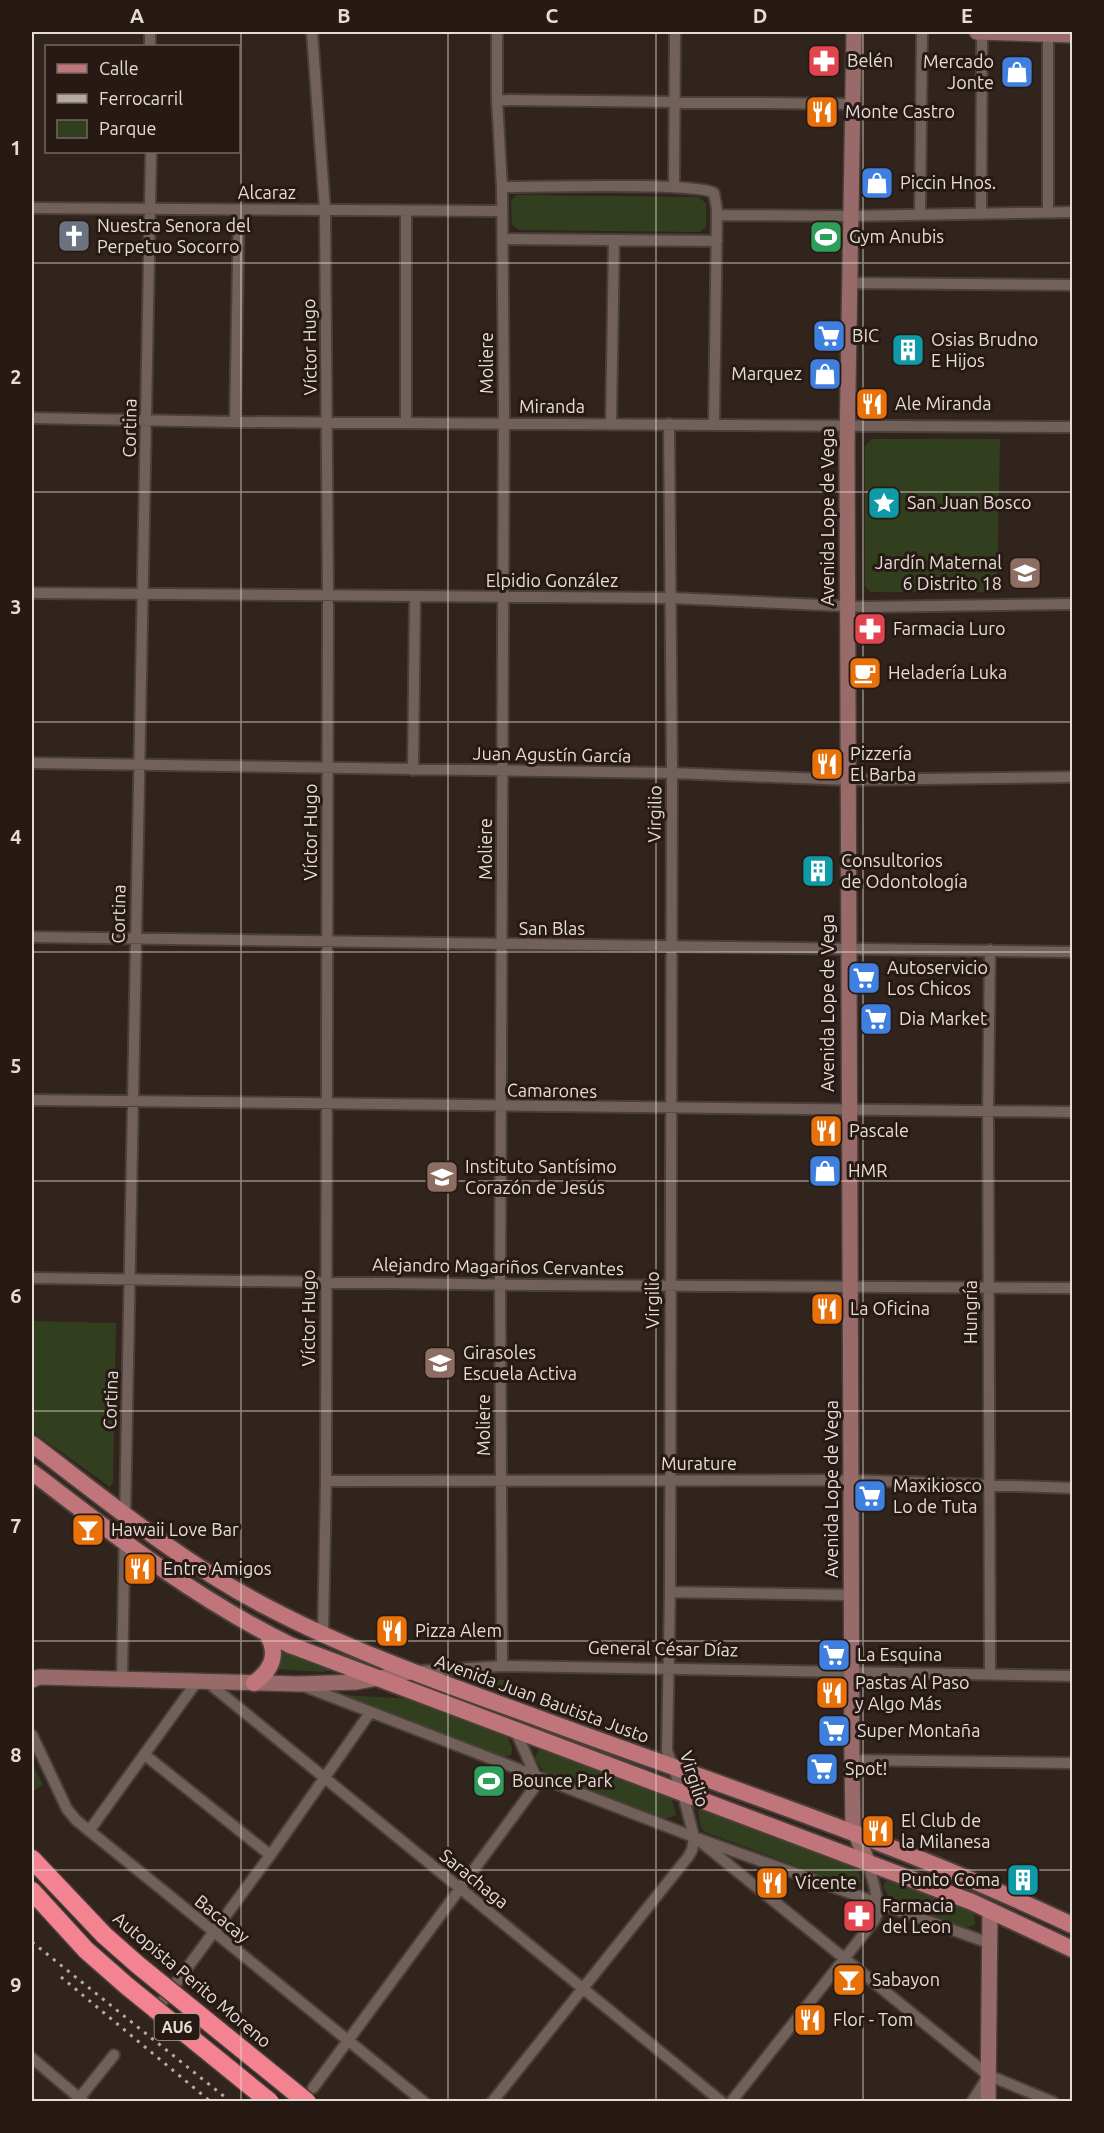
<svg xmlns="http://www.w3.org/2000/svg" width="1104" height="2133" font-family="Ubuntu,sans-serif">
<style>
.green{fill:#323f1f}
.lines{fill:none;stroke-linecap:round;stroke-linejoin:round}
.street-casing{stroke:#4a3f39;stroke-width:14}
.secondary-casing{stroke:#4a3f39;stroke-width:18}
.primary-casing{stroke:#4a3f39;stroke-width:20}
.highway-casing{stroke:#4a3f39;stroke-width:21}
.street{stroke:#71615a;stroke-width:10}
.secondary{stroke:#986b6a;stroke-width:15}
.primary{stroke:#c0757b;stroke-width:16}
.highway{stroke:#f48391;stroke-width:18}
.rail{stroke:#b5aba5;stroke-width:3;stroke-dasharray:3 6;stroke-linecap:butt}
.highway-bridge-casing{stroke:#4a3f39;stroke-width:21;stroke-linecap:butt}
.highway-bridge{stroke:#f48391;stroke-width:18}
.grid{fill:none;stroke:#e5dcd7;stroke-width:1.5;stroke-opacity:0.55}
.labels{text-anchor:middle;stroke-width:6;stroke-linejoin:round;paint-order:stroke}
.shield{fill:#271a14;stroke:#aca29c;stroke-width:1.5}
.shield-label{font-size:16px;font-weight:bold;fill:#e5dcd7}
.poi-label{font-size:18px;fill:#e5dcd7;stroke:#271a14;text-anchor:start}
.street-label{font-size:18px;fill:#e5dcd7;stroke:#271a14}
.neatline{fill:none;stroke:#e5dcd7;stroke-width:2}
.grid-label{font-size:20px;text-anchor:middle;font-weight:bold;fill:#e5dcd7}
</style>
<rect width="100%" height="100%" fill="#31241d"/>
<path class="green" d="M516,195L698,197L706,203V227L700,232L520,230L512,225L511,201Z
M872,439H1000L997,592H871L865,586V446Z
M32,1321L116,1323L113,1482L110,1487L32,1431Z
M280,1649L334,1670L322,1672L276,1669Z
M468,1680H507V1694Z
M342,1695L414,1699L506,1734L512,1748L511,1755L502,1757Z
M544,1748L671,1796L676,1815L665,1819L545,1773L535,1758L539,1750Z
M32,1763L43,1785L32,1792Z
M702,1809L858,1867L861,1882L853,1887L705,1832L701,1828L698,1812Z
M889,1877L974,1911L975,1924L965,1929L891,1901L883,1886Z"/>
<g class="lines">
<g class="street-casing">
<path id="street" d="M150,32V46
M312,32L325,210L328,595L326,1481L323,1634
M497,32V100L502,187L504,410L500,1284L502,1666
M976,32L982,38L981,212
M1048,34V212
M497,100L853,104
M502,187C533,187 698,182 714,193L717,210L714,423
M674,187L675,32
M32,208L502,211
M920,213L922,32
M717,215L851,216L1072,212
M503,239L717,241
M850,283L1072,285
M32,418L235,422L1072,427
M235,422L239,210
M406,423V211
M611,424L614,240
M32,593L672,598L865,607L1072,604
M32,763L672,773L847,780L1072,777
M413,770L415,596
M32,937L1072,952
M32,1100L1072,1112
M32,1278L531,1285L1072,1288
M326,1481L851,1480L1072,1488
M670,1592L852,1595
M419,1671L502,1666L1072,1676
M990,1673L988,1111L990,950
M122,1678L151,152
M206,1681L722,2102
M301,1685L694,1837L989,1943
M32,1735L67,1809L76,1820L424,2102
M145,1755L270,1855
M852,1760L1072,1763
M89,1831L198,1680
M701,1842L988,2075L1053,2102
M154,2013L274,1850L369,1714
M32,2058L84,2102
M313,2088L534,1788L536,1777L516,1732
M77,2101L114,2055
M492,2102L688,1857L692,1850L694,1837L683,1794L667,1751L670,1592L672,773L669,424
M731,2102L874,1921C883,1907 872,1879 868,1863
M972,2102L987,2078"/>
</g>
<g class="secondary-casing">
<path id="secondary" d="M854,32L847,447L852,1760L853,1827L868,1863
M977,32L1072,35
M32,1680L39,1677L298,1684L357,1682L411,1672
M988,2102L990,1910"/>
</g>
<g class="primary-casing">
<path id="primary" d="M32,1444C106,1500 181,1562 265,1606C352,1652 445,1684 538,1718C717,1784 899,1843 1072,1925
M32,1472C114,1535 196,1599 290,1645L972,1902L1072,1949
M254,1683C272,1670 279,1654 267,1634"/>
</g>
<g class="highway-casing">
<path id="highway" d="M32,1859L104,1935L138,1965
M32,1891L86,1950"/>
</g>
<use href="#street" class="street"/>
<use href="#secondary" class="secondary"/>
<use href="#primary" class="primary"/>
<use href="#highway" class="highway"/>
<path class="rail" d="M32,1942L231,2102
M61,1977L211,2102"/>
<g class="highway-bridge-casing">
<path id="highway-bridge" d="M86,1950L127,1986L270,2102
M138,1965L307,2102"/>
</g>
<use href="#highway-bridge" class="highway-bridge"/>
</g>
<path class="grid" d="M241,32V2102M448,32V2102M656,32V2102M863,32V2102M32,263H1072M32,492H1072M32,722H1072M32,952H1072M32,1181H1072M32,1411H1072M32,1641H1072M32,1870H1072"/>
<defs>
<g id="pharmacy-square" transform="scale(1.725)"><rect x="-9" y="-9" width="18" height="18" rx="4" fill="#e0444e" stroke="#271a14"/><path d="M-2-6h4v4h4v4h-4v4h-4v-4h-4v-4h4Z" fill="#fff"/></g>
<g id="shop-square" transform="scale(1.725)"><rect x="-9" y="-9" width="18" height="18" rx="4" fill="#3f7fe0" stroke="#271a14"/><path d="M-5-2.5h2.3a2.7 3.5 0 0 1 5.4 0H5L5.5 6h-11ZM-1.5-2.5h3a1.5 2.3 0 0 0-3 0Z" fill="#fff"/></g>
<g id="restaurant-square" transform="scale(1.725)"><rect x="-9" y="-9" width="18" height="18" rx="4" fill="#e8710a" stroke="#271a14"/><path d="M-5-6h1v4h1v-4h1v4h1v-4h1v5L-1.5 .5V6h-2V.5L-5-1ZM5-6V6H3V1.5H1.5Q1.5-4 5-6Z" fill="#fff"/></g>
<g id="church-square" transform="scale(1.725)"><rect x="-9" y="-9" width="18" height="18" rx="4" fill="#6b7280" stroke="#271a14"/><path d="M-1.2-6h2.4v3.5h3.3v2.4h-3.3V6h-2.4V-.1h-3.3v-2.4h3.3Z" fill="#fff"/></g>
<g id="stadium-square" transform="scale(1.725)"><rect x="-9" y="-9" width="18" height="18" rx="4" fill="#2e9e5b" stroke="#271a14"/><path d="M0-5a6.5 5 0 1 0 0 10a6.5 5 0 1 0 0-10ZM-3.5-1.8h7v3.6h-7Z" fill="#fff"/></g>
<g id="supermarket-square" transform="scale(1.725)"><rect x="-9" y="-9" width="18" height="18" rx="4" fill="#3f7fe0" stroke="#271a14"/><path d="M-6-5.5h2.5l.6 2H6L4.5 2H-2.5L-4.4-4H-6ZM-1.5 3.2a1.3 1.3 0 1 0 .1 0ZM3 3.2a1.3 1.3 0 1 0 .1 0Z" fill="#fff"/></g>
<g id="building-square" transform="scale(1.725)"><rect x="-9" y="-9" width="18" height="18" rx="4" fill="#0f9aa8" stroke="#271a14"/><path d="M-4-6H4V6H1V3H-1V6H-4ZM-2.5-4.3h1.7v1.8h-1.7ZM.8-4.3h1.7v1.8H.8ZM-2.5-1h1.7V.8h-1.7ZM.8-1h1.7V.8H.8Z" fill="#fff"/></g>
<g id="sight-square" transform="scale(1.725)"><rect x="-9" y="-9" width="18" height="18" rx="4" fill="#0f9aa8" stroke="#271a14"/><path d="M0-6L1.8-2.2L6-1.7L2.9 1.2L3.7 5.4L0 3.3L-3.7 5.4L-2.9 1.2L-6-1.7L-1.8-2.2Z" fill="#fff"/></g>
<g id="school-square" transform="scale(1.725)"><rect x="-9" y="-9" width="18" height="18" rx="4" fill="#8d6e63" stroke="#271a14"/><path d="M0-5L7-2L0 1L-7-2ZM-4 1L0 2.5L4 1V4Q0 6-4 4Z" fill="#fff"/></g>
<g id="cafe-square" transform="scale(1.725)"><rect x="-9" y="-9" width="18" height="18" rx="4" fill="#e8710a" stroke="#271a14"/><path d="M-5.5-4.5H6V0H3Q3 3.5 0 3.5H-2.5Q-5.5 3.5-5.5 0ZM3-3.2v2h1.7v-2ZM-6 4.5H4V6H-6Z" fill="#fff"/></g>
<g id="bar-square" transform="scale(1.725)"><rect x="-9" y="-9" width="18" height="18" rx="4" fill="#e8710a" stroke="#271a14"/><path d="M-6-5H6L.8 .8V4.5H3.5V6h-7V4.5H-.8V.8Z" fill="#fff"/></g>
</defs>
<g fill-rule="evenodd">
<use href="#pharmacy-square" x="824" y="61"/>
<use href="#shop-square" x="1017" y="72"/>
<use href="#restaurant-square" x="822" y="112"/>
<use href="#shop-square" x="877" y="183"/>
<use href="#church-square" x="74" y="236"/>
<use href="#stadium-square" x="826" y="237"/>
<use href="#supermarket-square" x="829" y="336"/>
<use href="#building-square" x="908" y="350"/>
<use href="#shop-square" x="825" y="374"/>
<use href="#restaurant-square" x="872" y="404"/>
<use href="#sight-square" x="884" y="503"/>
<use href="#school-square" x="1025" y="573"/>
<use href="#pharmacy-square" x="870" y="629"/>
<use href="#cafe-square" x="865" y="673"/>
<use href="#restaurant-square" x="827" y="764"/>
<use href="#building-square" x="818" y="871"/>
<use href="#supermarket-square" x="864" y="978"/>
<use href="#supermarket-square" x="876" y="1019"/>
<use href="#restaurant-square" x="826" y="1131"/>
<use href="#shop-square" x="825" y="1171"/>
<use href="#school-square" x="442" y="1177"/>
<use href="#restaurant-square" x="827" y="1309"/>
<use href="#school-square" x="440" y="1363"/>
<use href="#supermarket-square" x="870" y="1496"/>
<use href="#bar-square" x="88" y="1530"/>
<use href="#restaurant-square" x="140" y="1569"/>
<use href="#restaurant-square" x="392" y="1631"/>
<use href="#supermarket-square" x="834" y="1655"/>
<use href="#restaurant-square" x="832" y="1693"/>
<use href="#supermarket-square" x="834" y="1731"/>
<use href="#supermarket-square" x="822" y="1769"/>
<use href="#stadium-square" x="489" y="1781"/>
<use href="#restaurant-square" x="878" y="1831"/>
<use href="#building-square" x="1023" y="1880"/>
<use href="#restaurant-square" x="772" y="1883"/>
<use href="#pharmacy-square" x="859" y="1916"/>
<use href="#bar-square" x="849" y="1980"/>
<use href="#restaurant-square" x="810" y="2020"/>
</g>
<g class="labels">
<rect class="shield" x="154.5" y="2014" width="45" height="26" rx="4.5"/>
<g class="shield-label">
<text x="177" y="2033">AU6</text>
</g>
<g class="poi-label">
<text x="847" y="67">Belén</text>
<text x="994" y="68" text-anchor="end">Mercado<tspan x="994" dy="21">Jonte</tspan></text>
<text x="845" y="118">Monte Castro</text>
<text x="900" y="189">Piccin Hnos.</text>
<text x="97" y="232">Nuestra Senora del<tspan x="97" dy="21">Perpetuo Socorro</tspan></text>
<text x="849" y="243">Gym Anubis</text>
<text x="852" y="342">BIC</text>
<text x="931" y="346">Osias Brudno<tspan x="931" dy="21">E Hijos</tspan></text>
<text x="802" y="380" text-anchor="end">Marquez</text>
<text x="895" y="410">Ale Miranda</text>
<text x="907" y="509">San Juan Bosco</text>
<text x="1002" y="569" text-anchor="end">Jardín Maternal<tspan x="1002" dy="21">6 Distrito 18</tspan></text>
<text x="893" y="635">Farmacia Luro</text>
<text x="888" y="679">Heladería Luka</text>
<text x="850" y="760">Pizzería<tspan x="850" dy="21">El Barba</tspan></text>
<text x="841" y="867">Consultorios<tspan x="841" dy="21">de Odontología</tspan></text>
<text x="887" y="974">Autoservicio<tspan x="887" dy="21">Los Chicos</tspan></text>
<text x="899" y="1025">Dia Market</text>
<text x="849" y="1137">Pascale</text>
<text x="465" y="1173">Instituto Santísimo<tspan x="465" dy="21">Corazón de Jesús</tspan></text>
<text x="848" y="1177">HMR</text>
<text x="850" y="1315">La Oficina</text>
<text x="463" y="1359">Girasoles<tspan x="463" dy="21">Escuela Activa</tspan></text>
<text x="893" y="1492">Maxikiosco<tspan x="893" dy="21">Lo de Tuta</tspan></text>
<text x="111" y="1536">Hawaii Love Bar</text>
<text x="163" y="1575">Entre Amigos</text>
<text x="415" y="1637">Pizza Alem</text>
<text x="857" y="1661">La Esquina</text>
<text x="855" y="1689">Pastas Al Paso<tspan x="855" dy="21">y Algo Más</tspan></text>
<text x="857" y="1737">Super Montaña</text>
<text x="845" y="1775">Spot!</text>
<text x="512" y="1787">Bounce Park</text>
<text x="901" y="1827">El Club de<tspan x="901" dy="21">la Milanesa</tspan></text>
<text x="1000" y="1886" text-anchor="end">Punto Coma</text>
<text x="795" y="1889">Vicente</text>
<text x="882" y="1912">Farmacia<tspan x="882" dy="21">del Leon</tspan></text>
<text x="872" y="1986">Sabayon</text>
<text x="833" y="2026">Flor - Tom</text>
</g>
<g class="street-label">
<text x="267" y="199">Alcaraz</text>
<text transform="translate(310 347) rotate(-91)" y="6">Víctor Hugo</text>
<text transform="translate(487 363) rotate(-90)" y="6">Moliere</text>
<text x="552" y="413">Miranda</text>
<text transform="translate(130 428) rotate(-89)" y="6">Cortina</text>
<text transform="translate(828 517) rotate(-90)" y="6">Avenida Lope de Vega</text>
<text x="552" y="587">Elpidio González</text>
<text transform="translate(552 755) rotate(1)" y="6">Juan Agustín García</text>
<text transform="translate(655 814) rotate(-89)" y="6">Virgilio</text>
<text transform="translate(311 832) rotate(-90)" y="6">Víctor Hugo</text>
<text transform="translate(486 849) rotate(-90)" y="6">Moliere</text>
<text transform="translate(119 914) rotate(-89)" y="6">Cortina</text>
<text x="552" y="935">San Blas</text>
<text transform="translate(828 1003) rotate(-90)" y="6">Avenida Lope de Vega</text>
<text transform="translate(552 1091) rotate(1)" y="6">Camarones</text>
<text transform="translate(498 1267) rotate(1)" y="6">Alejandro Magariños Cervantes</text>
<text transform="translate(653 1300) rotate(-90)" y="6">Virgilio</text>
<text transform="translate(971 1312) rotate(-90)" y="6">Hungría</text>
<text transform="translate(309 1318) rotate(-90)" y="6">Víctor Hugo</text>
<text transform="translate(111 1400) rotate(-88)" y="6">Cortina</text>
<text transform="translate(484 1425) rotate(-90)" y="6">Moliere</text>
<text x="699" y="1470">Murature</text>
<text transform="translate(832 1489) rotate(-90)" y="6">Avenida Lope de Vega</text>
<text transform="translate(663 1649) rotate(1)" y="6">General César Díaz</text>
<text transform="translate(542 1699) rotate(20)" y="6">Avenida Juan Bautista Justo</text>
<text transform="translate(694 1779) rotate(72)" y="6">Virgilio</text>
<text transform="translate(474 1879) rotate(39)" y="6">Sarachaga</text>
<text transform="translate(222 1919) rotate(39)" y="6">Bacacay</text>
<text transform="translate(192 1980) rotate(40)" y="6">Autopista Perito Moreno</text>
</g>
</g>
<rect width="1104" height="2133" fill="none" stroke="#271a14" stroke-width="66"/>
<rect x="45" y="45" width="195" height="108" fill="#271a14" stroke="#736862" stroke-width="1.5"/>
<rect x="57" y="64" width="30" height="9" fill="#c0757b" stroke="#736862" stroke-width="1.5"/>
<text x="99" y="75" font-size="18" fill="#e5dcd7">Calle</text>
<rect x="57" y="94" width="30" height="9" fill="#b5aba5" stroke="#736862" stroke-width="1.5"/>
<text x="99" y="105" font-size="18" fill="#e5dcd7">Ferrocarril</text>
<rect x="57" y="120" width="30" height="18" fill="#323f1f" stroke="#736862" stroke-width="1.5"/>
<text x="99" y="135" font-size="18" fill="#e5dcd7">Parque</text>
<rect x="33" y="33" width="1038" height="2067" class="neatline"/>
<g class="grid-label">
<text x="137" y="23">A</text>
<text x="344" y="23">B</text>
<text x="552" y="23">C</text>
<text x="760" y="23">D</text>
<text x="967" y="23">E</text>
<text x="16" y="155">1</text>
<text x="16" y="384">2</text>
<text x="16" y="614">3</text>
<text x="16" y="844">4</text>
<text x="16" y="1073">5</text>
<text x="16" y="1303">6</text>
<text x="16" y="1533">7</text>
<text x="16" y="1762">8</text>
<text x="16" y="1992">9</text>
</g>
</svg>
